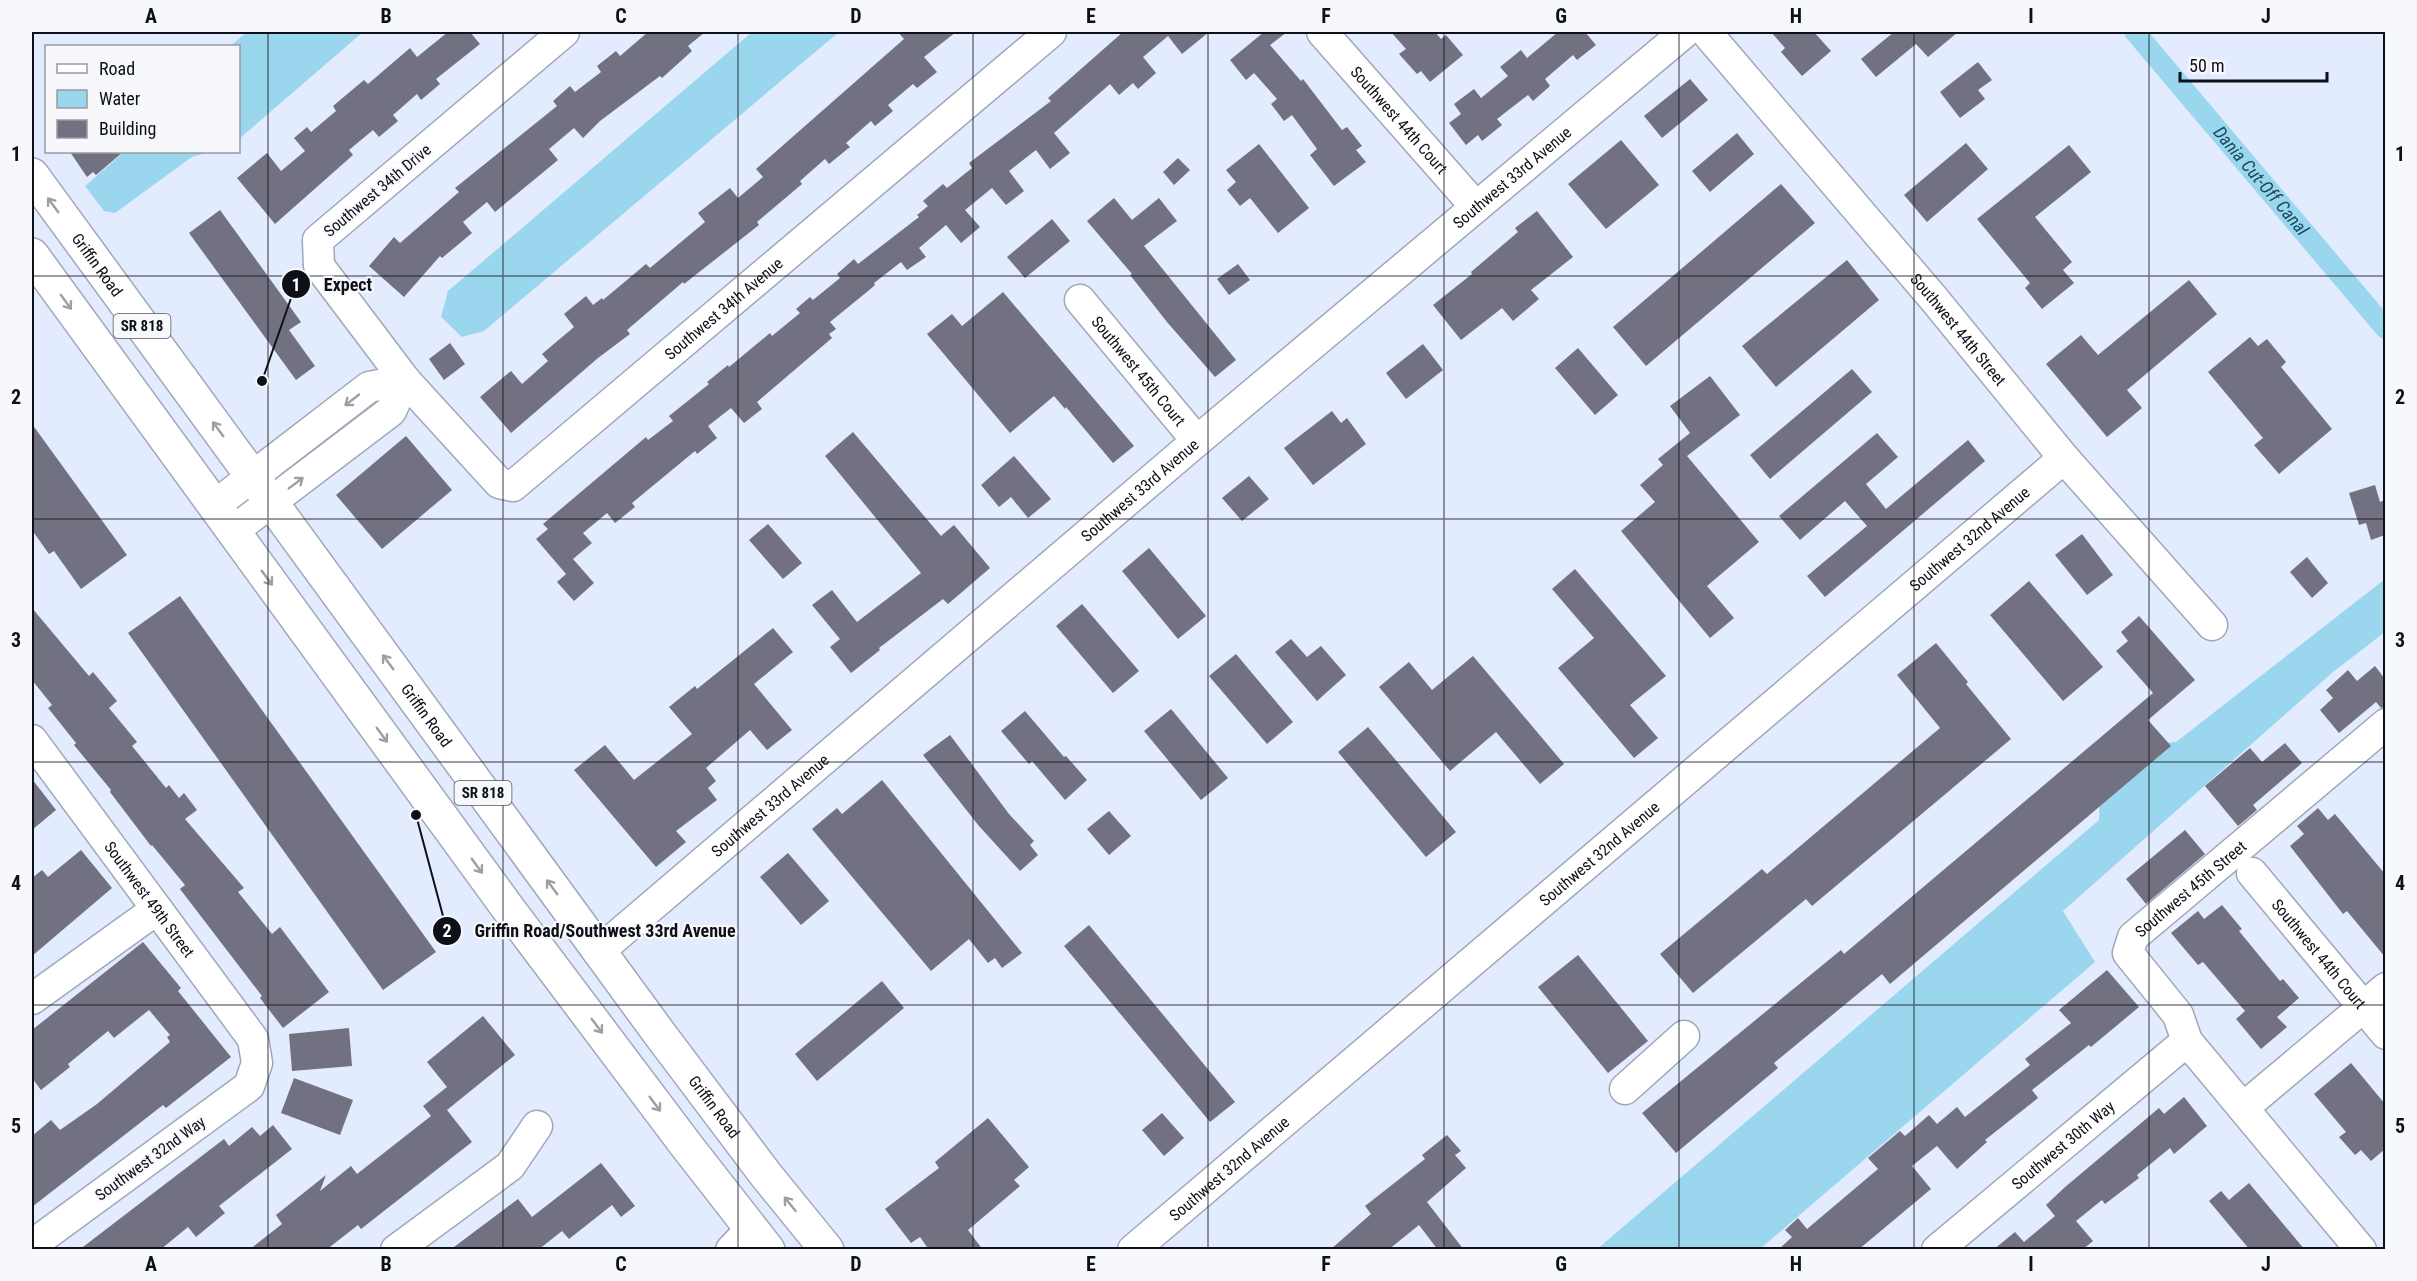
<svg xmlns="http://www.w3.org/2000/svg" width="2417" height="1281" font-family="'Roboto Condensed',sans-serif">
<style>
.water{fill:#9ad7ef}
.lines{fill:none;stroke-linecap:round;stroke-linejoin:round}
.canal{stroke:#9ad7ef;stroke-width:21}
.building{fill:#727182}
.minor-casing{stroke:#a0a7b9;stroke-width:33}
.major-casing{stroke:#a0a7b9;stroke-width:36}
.minor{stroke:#fff;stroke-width:30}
.major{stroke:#fff;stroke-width:33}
.oneway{stroke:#9e9fa2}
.grid{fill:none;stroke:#0d1016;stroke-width:1.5;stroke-opacity:0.55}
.labels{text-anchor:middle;stroke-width:4.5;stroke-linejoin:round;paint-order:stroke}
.shield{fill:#f7f8fc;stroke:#53565b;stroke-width:1.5}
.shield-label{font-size:15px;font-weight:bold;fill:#0d1016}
.street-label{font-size:16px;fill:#0d1016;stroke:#f7f8fc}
.water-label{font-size:18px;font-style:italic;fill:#184a5c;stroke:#f7f8fc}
.leader{fill:none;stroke:#0d1016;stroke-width:2}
.callout-dot{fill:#0d1016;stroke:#f7f8fc;stroke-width:2}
.mark-label{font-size:18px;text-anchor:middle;font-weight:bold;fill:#fff}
.callout-label{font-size:18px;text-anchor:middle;font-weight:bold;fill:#0d1016;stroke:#f7f8fc;stroke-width:4.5;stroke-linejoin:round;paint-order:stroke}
.neatline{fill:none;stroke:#0d1016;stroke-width:2}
.grid-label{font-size:20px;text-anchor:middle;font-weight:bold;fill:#0d1016}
</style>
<rect width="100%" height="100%" fill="#e3ebfe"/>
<path class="water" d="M247,32H363L239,139L238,46H230Z
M752,32H839L484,331L462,337L441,317L448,291Z
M124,152H209L192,157L115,213L104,211L85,186Z
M2385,579V632L2333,672L2063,911L2095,962L1760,1249L1596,1250L2099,820L2100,791L2155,744L2176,742Z"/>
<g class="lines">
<path class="canal" id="s1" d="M2135,32L2386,329"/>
</g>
<path class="building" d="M448,32H470L480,44L436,79L440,84L421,100L417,94L393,115L398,121L379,137L373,130L349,150L353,155L275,224L237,178L267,153L281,171L305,151L294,138L307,127L311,132L336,111L333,106L364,80L368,84L410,48L417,57Z
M648,32H705L688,46L692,51L662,78L660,76L600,121L583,138L574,128L549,149L558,160L495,212L487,202L463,222L472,233L442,258L440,256L404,297L369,266L394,237L400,243L459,192L455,188L557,106L553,101L570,86L575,92L601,72L597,66L616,51L620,56Z
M898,32H956L924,57L937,72L917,88L913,84L888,105L893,111L875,126L871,121L846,143L850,147L829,164L825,159L800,181L802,184L757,222L759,225L684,284L683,282L627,330L630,334L598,358L511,433L480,397L511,371L522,384L548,361L542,354L574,327L564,314L586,296L593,305L602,298L603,300L646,264L650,268L705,222L698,213L730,188L738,198L763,177L756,169L904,39Z
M1123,32H1209L1182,54L1168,36L1143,57L1156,73L1138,89L1133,83L1119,95L1110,84L1054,133L1070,153L1050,169L1036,150L1009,171L1024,191L1006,205L992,188L965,210L980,227L961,243L946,225L919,248L926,257L907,270L901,262L874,283L875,285L868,291L830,322L836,329L829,334L832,338L757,402L762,409L744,423L731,408L708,426L717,438L697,454L695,451L632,503L635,507L615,523L607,513L583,533L592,543L573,559L594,583L574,601L557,582L566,574L536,539L548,529L543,524L646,437L648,440L673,421L669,416L709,384L707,382L728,365L729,367L770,333L772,336L800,313L796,309L810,297L813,300L840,278L837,274L854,259L858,264L919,217L917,215L928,206L923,201L943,184L947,188L972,168L969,163L1051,101L1048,98Z
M1264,32H1287L1270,45L1301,81L1303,79L1342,130L1347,127L1362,146L1356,150L1366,162L1334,186L1310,155L1317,149L1292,115L1284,121L1271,104L1277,99L1254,73L1246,80L1230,60Z
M1391,32H1435L1441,39L1446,35L1463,55L1430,82L1421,71L1417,74L1399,54L1406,49Z
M1558,32H1585L1596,45L1577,60L1573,55L1545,79L1550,86L1533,101L1528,95L1497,119L1502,125L1482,141L1478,135L1466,145L1449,123L1461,114L1454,104L1474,89L1481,98L1508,76L1500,67L1521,50L1527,58Z
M1771,32H1814L1831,51L1802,76L1781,52L1785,48Z
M1894,32H1958L1928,57L1916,44L1876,77L1861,59Z
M1978,62L1992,80L1978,90L1985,99L1960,118L1940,92Z
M1690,79L1708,100L1662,138L1644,116Z
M1737,133L1754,154L1710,192L1692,171Z
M1621,140L1659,185L1606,229L1568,184Z
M1966,143L1988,169L1927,222L1904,195Z
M1259,144L1309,208L1278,233L1250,198L1240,206L1227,190L1236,182L1226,170Z
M2069,145L2091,172L2035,217L2072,262L2063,270L2074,283L2042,309L2025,288L2030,283L1977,219Z
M70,152H123L96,175L93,172L87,177Z
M1178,158L1190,170L1174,185L1163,172Z
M1781,184L1815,223L1646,366L1613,327Z
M1114,198L1132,220L1159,198L1177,221L1144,246L1236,360L1215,377L1167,322L1130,275L1132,274L1087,221Z
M220,210L301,322L289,330L315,366L296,380L189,233Z
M1537,211L1573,257L1531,290L1539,299L1513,321L1502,308L1461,340L1433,305L1472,274L1471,272L1518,232L1515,228Z
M1052,219L1070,241L1025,278L1007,257Z
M1847,260L1879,300L1776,387L1742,346Z
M1238,264L1250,280L1229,295L1217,279Z
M2189,280L2217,314L2127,390L2142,408L2107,437L2046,364L2081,335L2098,355Z
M1003,292L1134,446L1113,463L1066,407L1065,409L1054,396L1010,433L927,334L952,314L962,326Z
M2250,337L2258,346L2267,339L2286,362L2281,367L2332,429L2279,474L2254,445L2263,438L2208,372Z
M450,343L465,364L444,380L429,359Z
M1423,344L1443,370L1406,399L1386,373Z
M1578,348L1618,395L1595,415L1555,368Z
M1852,369L1872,392L1770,479L1750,455Z
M1710,376L1740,415L1687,456L1759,542L1707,586L1734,618L1710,638L1621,531L1655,502L1640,485L1663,465L1658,459L1690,433L1670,406Z
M1332,411L1341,423L1347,418L1366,444L1313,485L1284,448Z
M32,424L127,555L81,589L54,551L49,554L32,530Z
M853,432L941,536L954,525L990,568L948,604L943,599L879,648L880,650L851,673L830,647L840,639L812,605L832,590L857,622L921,573L825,456Z
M1877,433L1898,457L1866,484L1886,509L1968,440L1985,461L1825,597L1807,576L1867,526L1845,501L1800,540L1779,516Z
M406,436L452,490L382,549L336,495Z
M1014,456L1051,499L1028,518L1011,497L999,507L981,485Z
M1249,476L1269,499L1242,521L1222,498Z
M2375,485L2380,502L2385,500V535L2371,540L2366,523L2359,525L2349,493Z
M768,524L802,563L783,579L749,540Z
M2082,534L2113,575L2087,595L2055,555Z
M1149,548L1206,616L1178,639L1122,571Z
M2307,557L2328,583L2312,598L2290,572Z
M1575,569L1666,676L1630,705L1658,738L1634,758L1558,668L1594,638L1552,589Z
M2029,581L2103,667L2063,701L1990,615Z
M180,596L436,952L383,990L128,633Z
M1082,604L1139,671L1113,693L1056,626Z
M32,608L89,676L93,672L117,701L109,708L137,742L132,746L166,788L169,785L179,798L184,793L197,810L185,819L244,888L238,892L272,934L280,927L329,992L283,1028L260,998L262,996L180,889L185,885L152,845L151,846L110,792L111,790L74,745L76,743L48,708L52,705L32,680Z
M2139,616L2195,680L2148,720L2171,746L1890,984L1882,974L1774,1063L1778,1068L1676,1153L1642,1113L1841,950L1844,954L2153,693L2116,651L2128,641L2121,632Z
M773,628L793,652L754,684L792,730L767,750L750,730L706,768L716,781L708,788L717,800L676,831L686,842L656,867L574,770L605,745L634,780L692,734L669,707L695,686L697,689Z
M1291,639L1307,657L1321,646L1346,675L1317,701L1275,652Z
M1936,643L1968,682L1966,684L2011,739L1812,906L1806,899L1693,993L1660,954L1762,869L1767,874L1940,728L1897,675Z
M1236,654L1293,722L1267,744L1209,676Z
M1473,656L1564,764L1540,784L1496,732L1450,771L1379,687L1409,662L1432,690Z
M2375,666L2385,679V707L2381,708L2376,702L2339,733L2320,710L2333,698L2326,690L2348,670L2357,681Z
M1171,709L1228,778L1201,800L1144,731Z
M1025,711L1064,757L1066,756L1087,780L1065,800L1032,761L1029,764L1001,731Z
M1368,727L1456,832L1426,857L1338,752Z
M950,735L1009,814L1034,841L1030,845L1038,855L1020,871L979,826L923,755Z
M2285,743L2302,763L2253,805L2257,810L2238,826L2205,786L2250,748L2262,762Z
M32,779L56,810L32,830Z
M882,780L1022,953L1002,968L995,958L988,963L969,939L931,971L812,829L837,808L842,814Z
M2318,808L2328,820L2335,814L2385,874V957L2347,911L2343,914L2290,846L2304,834L2297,826Z
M1109,811L1131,836L1109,855L1087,829Z
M2185,830L2205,854L2146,904L2126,879Z
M81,850L112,888L32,956V878L42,870L48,877Z
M788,853L829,901L801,925L760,877Z
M2222,905L2242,929L2239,931L2280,981L2283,979L2299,998L2277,1017L2287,1027L2261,1049L2236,1019L2245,1011L2203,962L2198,965L2171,933L2198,911L2204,919Z
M1089,925L1235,1102L1210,1122L1064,946Z
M143,942L181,988L178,991L231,1057L166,1108L163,1105L32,1207V1136L51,1120L60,1130L97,1104L170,1042L167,1037L170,1035L149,1010L114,1038L108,1031L68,1064L70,1067L41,1090L32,1078V1030Z
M1578,955L1648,1041L1608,1073L1538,987Z
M2107,970L2139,1007L2091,1047L2089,1045L2032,1090L2038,1098L1985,1140L1987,1142L1957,1169L1937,1146L1912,1166L1931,1189L1858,1250H1778L1792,1237L1785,1230L1798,1218L1807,1229L1878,1169L1868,1158L1900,1131L1905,1136L1929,1115L1937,1124L1957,1107L1965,1117L2030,1065L2025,1059L2071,1023L2059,1010Z
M882,981L904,1008L817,1081L795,1054Z
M483,1016L515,1055L447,1110L472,1142L361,1229L358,1225L326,1250H249L282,1224L276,1215L326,1175L320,1191L351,1166L357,1174L431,1116L423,1106L447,1087L427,1062Z
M349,1028L352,1066L292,1071L289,1034Z
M2351,1063L2385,1104V1149L2371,1161L2361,1150L2355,1155L2339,1137L2346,1132L2314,1094Z
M294,1078L353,1100L340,1135L281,1113Z
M2184,1097L2207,1126L2174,1154L2170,1148L2137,1175L2139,1178L2105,1204L2102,1200L2076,1221L2093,1241L2082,1250H1993L2015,1232L2024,1242L2055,1216L2046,1205L2064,1188L2159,1108L2164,1114Z
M1162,1113L1184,1138L1164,1156L1142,1130Z
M988,1118L1029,1167L1014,1180L1020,1186L968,1230L983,1250H929L920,1237L911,1243L885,1209L939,1168L935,1162Z
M273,1125L292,1149L219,1206L225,1213L196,1237L188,1227L160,1250H79L224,1139L229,1146L252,1127L260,1136Z
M1447,1135L1461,1151L1455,1155L1466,1168L1427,1202L1464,1250H1438L1419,1225L1388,1250H1330L1371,1214L1365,1206L1425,1159L1422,1155Z
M601,1163L635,1206L621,1217L612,1205L569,1239L562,1231L538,1250H450L518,1199L532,1217Z
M2249,1183L2305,1250H2250L2209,1201L2221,1191L2229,1200Z"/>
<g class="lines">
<g class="minor-casing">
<g id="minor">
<path id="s2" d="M564,32L318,240L319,266L405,380L499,483L513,486L1051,32"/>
<path id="s3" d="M1322,32L1476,207"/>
<path id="s4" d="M1706,32L1934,299L2064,458L2212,625"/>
<path id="s5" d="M1080,300L1197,441"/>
<path d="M214,506L369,387L405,380"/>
<path d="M233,531L391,411L405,380"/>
<path id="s6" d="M32,740L253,1039L257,1063L249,1086L32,1245"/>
<path id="s7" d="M2252,873L2386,1034"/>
<path id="s8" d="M598,952L1197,441L1685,32"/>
<path d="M32,999L157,909"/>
<path d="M1625,1089L1684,1036"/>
<path d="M2243,1108L2386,988"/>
<path d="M396,1250L510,1166L537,1126"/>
<path d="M731,1250L751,1229"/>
<path id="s9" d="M1133,1250L2064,458"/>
<path id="s10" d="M1937,1250L2187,1041"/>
<path id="s11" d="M2361,1250L2187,1041L2178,1015L2128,953L2133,937L2386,724"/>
</g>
</g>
<g class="major-casing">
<g id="major">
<path id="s12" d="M32,175L659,1033L766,1175L827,1250"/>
<path d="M32,255L507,907L686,1145L768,1250"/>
</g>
</g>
<use href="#minor" class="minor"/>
<use href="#major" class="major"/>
</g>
<defs><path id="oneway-shaft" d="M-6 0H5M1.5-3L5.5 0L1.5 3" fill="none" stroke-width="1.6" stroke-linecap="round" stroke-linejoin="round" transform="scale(1.5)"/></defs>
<g class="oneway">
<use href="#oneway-shaft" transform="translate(53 205) rotate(-126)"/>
<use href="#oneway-shaft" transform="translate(66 302) rotate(54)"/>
<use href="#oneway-shaft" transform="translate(352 400) rotate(142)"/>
<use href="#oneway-shaft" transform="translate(218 429) rotate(-126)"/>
<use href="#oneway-shaft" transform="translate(296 483) rotate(-37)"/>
<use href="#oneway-shaft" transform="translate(267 578) rotate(54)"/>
<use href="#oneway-shaft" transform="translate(388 662) rotate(-126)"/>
<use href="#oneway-shaft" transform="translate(382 735) rotate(54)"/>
<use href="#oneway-shaft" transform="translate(477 866) rotate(54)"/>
<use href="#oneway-shaft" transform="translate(552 887) rotate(-126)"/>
<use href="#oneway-shaft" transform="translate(597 1026) rotate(53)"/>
<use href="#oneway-shaft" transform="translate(655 1104) rotate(53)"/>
<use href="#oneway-shaft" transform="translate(790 1204) rotate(-129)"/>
</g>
<path class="grid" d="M268,32V1250M503,32V1250M738,32V1250M973,32V1250M1208,32V1250M1444,32V1250M1679,32V1250M1914,32V1250M2149,32V1250M32,276H2386M32,519H2386M32,762H2386M32,1005H2386"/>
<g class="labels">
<g class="shield">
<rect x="113.5" y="314" width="57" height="24" rx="4.5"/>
<rect x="454.5" y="781" width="57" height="24" rx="4.5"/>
</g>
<g class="shield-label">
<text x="142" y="331">SR 818</text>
<text x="483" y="798">SR 818</text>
</g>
<g class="street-label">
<text dy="6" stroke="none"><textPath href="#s3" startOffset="117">Southwest 44th Court</textPath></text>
<text dy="6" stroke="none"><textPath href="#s8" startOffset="1198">Southwest 33rd Avenue</textPath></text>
<text transform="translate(377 190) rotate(-40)" y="6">Southwest 34th Drive</text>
<text dy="6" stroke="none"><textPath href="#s12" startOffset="111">Griffin Road</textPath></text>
<text dy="6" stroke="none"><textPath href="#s2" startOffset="920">Southwest 34th Avenue</textPath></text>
<text dy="6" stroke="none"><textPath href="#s4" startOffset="390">Southwest 44th Street</textPath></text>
<text dy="6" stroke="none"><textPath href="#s5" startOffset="92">Southwest 45th Court</textPath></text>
<text dy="6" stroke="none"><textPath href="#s8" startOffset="712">Southwest 33rd Avenue</textPath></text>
<text dy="6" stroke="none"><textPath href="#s9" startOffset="1098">Southwest 32nd Avenue</textPath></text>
<text dy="6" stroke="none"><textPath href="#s12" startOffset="669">Griffin Road</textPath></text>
<text dy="6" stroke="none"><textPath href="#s8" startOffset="226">Southwest 33rd Avenue</textPath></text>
<text dy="6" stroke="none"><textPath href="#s9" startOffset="612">Southwest 32nd Avenue</textPath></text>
<text dy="6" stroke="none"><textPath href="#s11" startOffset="471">Southwest 45th Street</textPath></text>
<text dy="6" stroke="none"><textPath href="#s6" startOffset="198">Southwest 49th Street</textPath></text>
<text dy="6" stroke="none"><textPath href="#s7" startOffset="105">Southwest 44th Court</textPath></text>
<text dy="6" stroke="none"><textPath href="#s12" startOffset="1155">Griffin Road</textPath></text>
<text dy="6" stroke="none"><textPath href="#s10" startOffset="164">Southwest 30th Way</textPath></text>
<text transform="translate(150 1158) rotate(-36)" y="6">Southwest 32nd Way</text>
<text dy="6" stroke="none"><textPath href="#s9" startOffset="126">Southwest 32nd Avenue</textPath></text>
</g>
<g class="water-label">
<text dy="6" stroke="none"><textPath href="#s1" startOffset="195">Dania Cut-Off Canal</textPath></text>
</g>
</g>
<path class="leader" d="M262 381L296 284M416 815L447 931"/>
<g class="callout-dot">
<circle cx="262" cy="381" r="6"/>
<circle cx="416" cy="815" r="6"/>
<circle cx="296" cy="284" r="15"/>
<circle cx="447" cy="931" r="15"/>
</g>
<g class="mark-label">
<text x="296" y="291">1</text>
<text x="447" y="937">2</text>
</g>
<g class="callout-label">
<text x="348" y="291">Expect</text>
<text x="605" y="937">Griffin Road/Southwest 33rd Avenue</text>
</g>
<rect width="2417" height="1281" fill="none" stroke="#f7f8fc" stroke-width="66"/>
<rect x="45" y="45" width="195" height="108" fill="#f7f8fc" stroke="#999ba0" stroke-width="1.5"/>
<rect x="57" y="64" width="30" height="9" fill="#ffffff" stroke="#999ba0" stroke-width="1.5"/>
<text x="99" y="75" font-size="18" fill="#0d1016">Road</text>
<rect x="57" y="90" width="30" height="18" fill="#9ad7ef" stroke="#999ba0" stroke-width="1.5"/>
<text x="99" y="105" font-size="18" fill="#0d1016">Water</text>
<rect x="57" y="120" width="30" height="18" fill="#727182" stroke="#999ba0" stroke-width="1.5"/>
<text x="99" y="135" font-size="18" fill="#0d1016">Building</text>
<path d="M2180 72v9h147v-9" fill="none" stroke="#0d1016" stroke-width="3"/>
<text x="2189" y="72" font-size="18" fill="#0d1016" stroke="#f7f8fc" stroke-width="4.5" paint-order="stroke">50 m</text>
<rect x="33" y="33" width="2351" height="1215" class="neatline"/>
<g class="grid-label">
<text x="151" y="23">A</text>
<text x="386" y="23">B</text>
<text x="621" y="23">C</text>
<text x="856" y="23">D</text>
<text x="1091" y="23">E</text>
<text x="1326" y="23">F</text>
<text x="1561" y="23">G</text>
<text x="1796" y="23">H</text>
<text x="2031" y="23">I</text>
<text x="2266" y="23">J</text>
<text x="16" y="161">1</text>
<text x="2400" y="161">1</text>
<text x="16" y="404">2</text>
<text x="2400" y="404">2</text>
<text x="16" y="647">3</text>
<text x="2400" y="647">3</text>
<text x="16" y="890">4</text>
<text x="2400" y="890">4</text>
<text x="16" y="1133">5</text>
<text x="2400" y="1133">5</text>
<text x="151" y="1271">A</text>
<text x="386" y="1271">B</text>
<text x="621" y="1271">C</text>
<text x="856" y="1271">D</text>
<text x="1091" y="1271">E</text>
<text x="1326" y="1271">F</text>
<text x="1561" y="1271">G</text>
<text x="1796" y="1271">H</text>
<text x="2031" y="1271">I</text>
<text x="2266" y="1271">J</text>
</g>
</svg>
